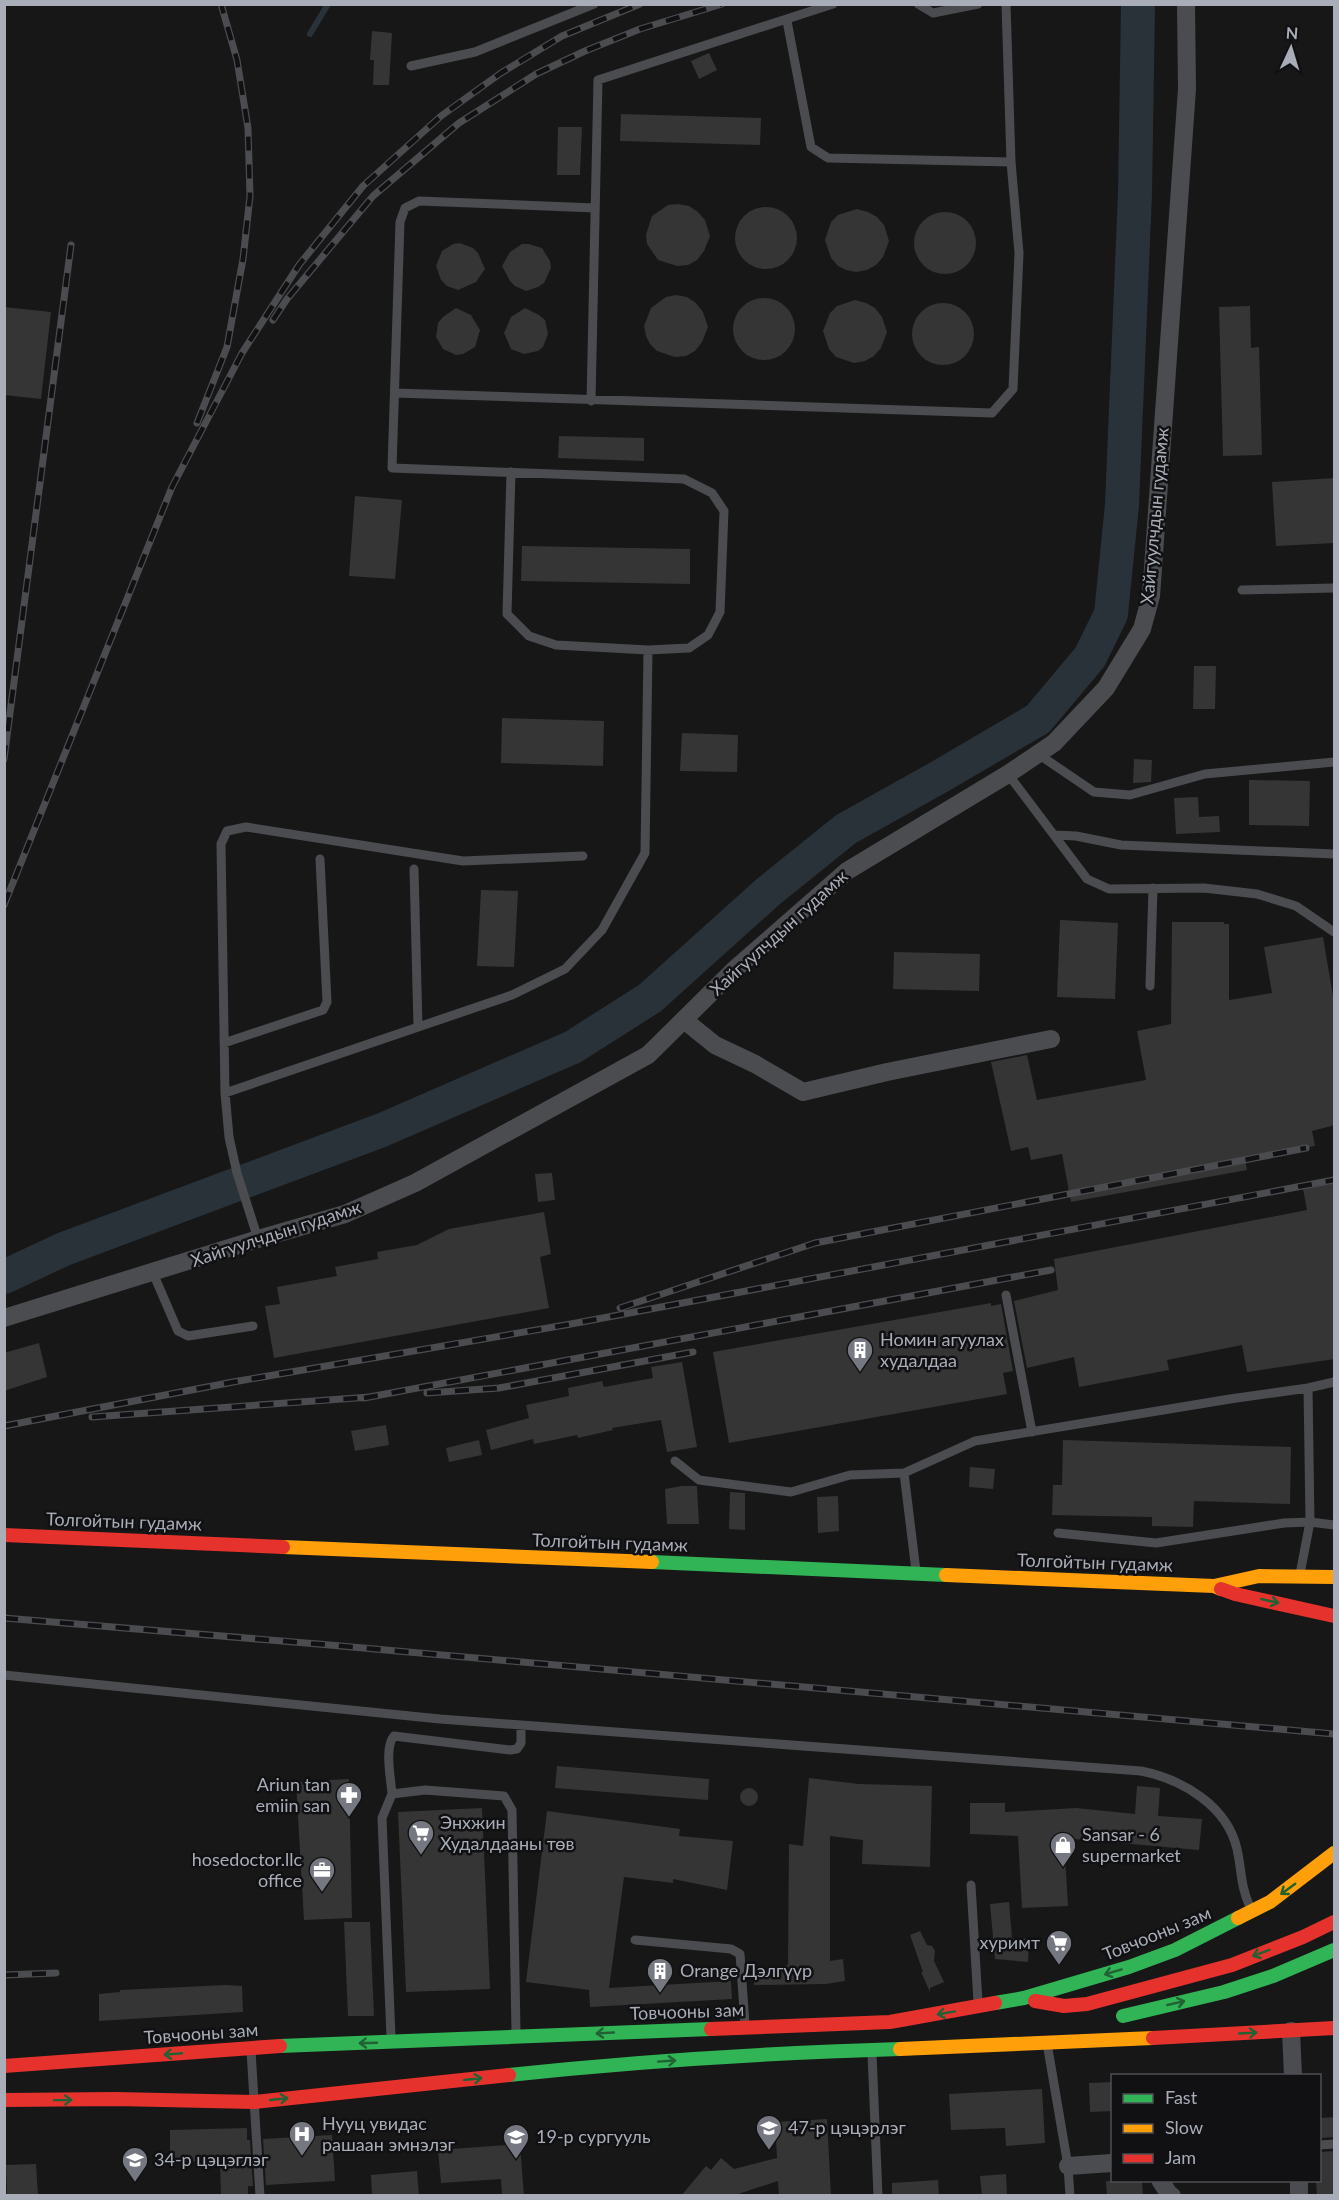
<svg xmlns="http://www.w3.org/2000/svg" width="1339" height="2200" font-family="Lato,sans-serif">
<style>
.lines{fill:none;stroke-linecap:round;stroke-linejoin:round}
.stream{stroke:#2a3239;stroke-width:6}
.river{stroke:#2a3239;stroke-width:34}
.building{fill:#353536}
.lane{stroke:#4b4c50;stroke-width:9}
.street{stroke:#4b4c50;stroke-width:18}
.fast{stroke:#30b455;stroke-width:14}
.slow{stroke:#ff9f0a;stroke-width:14}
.jam{stroke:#e5322d;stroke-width:14}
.rail-casing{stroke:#4b4c4f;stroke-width:7}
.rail{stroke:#111113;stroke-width:4.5;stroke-dasharray:14;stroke-linecap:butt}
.oneway{stroke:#206234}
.labels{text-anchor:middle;stroke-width:5;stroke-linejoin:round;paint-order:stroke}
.street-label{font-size:18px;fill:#a8adb8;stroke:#111113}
.poi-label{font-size:18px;fill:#a8adb8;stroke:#111113;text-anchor:start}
</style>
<rect width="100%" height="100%" fill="#171717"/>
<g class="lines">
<path class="stream" d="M310,34L328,4"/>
<path class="river" d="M4,1277L64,1249L382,1130L573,1047L650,998L769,891L846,829L939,777L1038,719L1090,657L1111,614L1122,505L1135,194L1138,4"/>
</g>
<path class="building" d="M372,31L392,33L389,85H373L374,60H370Z
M709,53L717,70L699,79L691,61Z
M621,114L761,118L760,145L620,141Z
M558,127H582L580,175H557Z
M678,204L689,206L698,212L705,220L710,236L704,251L697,260L688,265L677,266L658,260L647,244L646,235L652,216L668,205Z
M735 238a31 31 0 1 1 62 0a31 31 0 1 1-62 0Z
M857,209L868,212L877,217L884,225L889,241L883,257L876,265L867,270L856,272L846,270L838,266L831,258L825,240L831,222L838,215Z
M914 243a31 31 0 1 1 62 0a31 31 0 1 1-62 0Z
M460,243L473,248L478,253L485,269L476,282L458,290L447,286L441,280L436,266L442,251L453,244Z
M522,244H529L542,248L550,261L551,268L544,283L538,287L526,291L515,286L510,281L502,266L510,252Z
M676,295L687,297L696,303L703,312L708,327L702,342L695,351L686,356L675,357L657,351L650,344L646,336L644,326L651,308L666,297Z
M733 329a31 31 0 1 1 62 0a31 31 0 1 1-62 0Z
M855,300L866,303L875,308L882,317L887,332L881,348L874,356L865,361L854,363L836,357L829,349L823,331L830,313L837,306Z
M912 334a31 31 0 1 1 62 0a31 31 0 1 1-62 0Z
M1250,306L1251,348L1259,347L1262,455L1223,456L1219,307Z
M4,307L51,312L41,399L4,395Z
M456,308L471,315L480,330L475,347L463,354L456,355L443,349L436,337L438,323L443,317Z
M525,308L539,315L545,320L548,334L543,347L538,351L524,354L511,349L504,333L511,317Z
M559,436L644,438V461L558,458Z
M1335,478V543L1276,546L1272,482Z
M355,496L402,500L395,579L349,576Z
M522,546L690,549V584L521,581Z
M1194,666H1216L1215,709H1193Z
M502,718L604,721L603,766L501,763Z
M682,733L738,735L737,772L680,771Z
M1134,759L1152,760L1151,782L1133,783Z
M1249,780L1310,781L1309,826L1249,825Z
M1198,797L1199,817L1219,816L1220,832L1176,834L1174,798Z
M481,890L518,891L514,967L477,966Z
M1060,920L1118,923L1115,999L1057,997Z
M1172,922H1224V924H1229V1000L1272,993L1264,947L1323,937L1335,1008V1125L1312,1131L1315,1146L1245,1158L1247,1170L1071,1202L1062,1154L1031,1160L1028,1147L1011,1151L991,1062L1027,1055L1037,1100L1146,1080L1137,1031L1171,1024Z
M894,952L980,954L979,991L893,989Z
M552,1173L555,1200L538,1202L535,1174Z
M1335,1183V1359L1247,1372L1242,1345L1167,1360L1169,1370L1079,1387L1074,1357L1027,1368L1014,1301L1058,1290L1054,1259L1307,1210L1303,1189Z
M544,1212L551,1254L540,1257L549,1308L274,1358L265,1306L280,1304L277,1287L337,1276L335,1267L378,1259L377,1252L417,1245L449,1229Z
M991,1303V1306L1001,1304L1013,1371L1003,1373L1007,1394L729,1443L713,1352Z
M39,1343L47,1377L4,1391V1353Z
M682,1362L697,1447L667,1452L661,1420L612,1428L613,1430L578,1438L577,1435L534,1444L533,1439L491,1450L486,1430L529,1418L526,1405L569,1396L568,1388L602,1381L604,1387L653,1378L651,1367Z
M386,1425L389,1445L355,1451L351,1431Z
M479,1440L482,1455L449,1462L446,1448Z
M1063,1440L1291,1447L1290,1504L1194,1501L1193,1527L1152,1526V1517L1052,1515L1053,1485H1062Z
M970,1467L995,1469L993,1489L969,1487Z
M682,1486H697L699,1524H667L665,1489Z
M730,1492L745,1493V1530L729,1529Z
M838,1496L839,1531L818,1533L817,1497Z
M557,1766L709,1779L708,1800L555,1788Z
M809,1778L859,1784L932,1786L930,1867L862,1864L863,1840L830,1836V1961L843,1959L845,1981L826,1984L754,1985V1972L788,1965L789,1844L803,1846Z
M349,1779L352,1918L304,1920L296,1782Z
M1137,1786L1160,1788L1158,1816L1202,1819L1199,1850L1064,1838L1068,1906L1022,1908L1018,1836L970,1834V1803H1005V1812L1076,1808L1135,1814Z
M740 1797a9 9 0 1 1 18 0a9 9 0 1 1-18 0Z
M482,1808L490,1989L406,1992L398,1812Z
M547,1811L680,1829L679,1836L733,1841L727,1890L673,1879V1883L624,1877L609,1988L731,1981L732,1999L590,2007L589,1990L526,1982Z
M1009,1902L1012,1938L1029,1939L1028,1962L995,1959L990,1904Z
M344,1922H370L374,2016H348Z
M920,1931L927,1945L932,1946L935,1951L934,1961L944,1982L930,1988V1992L921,1972H923L910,1935Z
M226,1985L242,1986L243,2012L99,2021V1994L120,1992V1990Z
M1113,2082V2111L1090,2112L1089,2083Z
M1042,2089L1045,2143L1006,2146L1005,2128L951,2130L949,2094Z
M1335,2117V2137L1320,2138V2118Z
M827,2119L831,2196H779L778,2181L732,2196H681L706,2166L711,2170L721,2158L734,2169L777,2158L775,2122Z
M247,2128V2140H250L253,2186H248V2196H221L220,2161L170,2162V2130Z
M332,2135L335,2181L266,2185L263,2139Z
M520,2144L524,2196H502L501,2179L441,2183L438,2150Z
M1335,2151V2196H1317L1316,2181H1320V2152Z
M36,2164L38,2196H7L6,2165Z
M417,2171L419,2196H372L371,2175Z
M1006,2174L1007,2196H982L980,2176Z
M938,2180L939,2196H892V2183Z
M1106,2181H1142L1143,2196H1107Z"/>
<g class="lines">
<path class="lane" d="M918,4L933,13L978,4
M787,21L811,147L828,158L1011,162
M411,66L475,52L594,4
M395,393L992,413L1013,389L1019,253L1011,162L1006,4
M591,401L598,80L833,4
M511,472L507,614L529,636L556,645L648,650L689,648L708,635L720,612L724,511L712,493L684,479L392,468L400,222L405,208L419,201L595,208
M1242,590L1334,588
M1038,754L1094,792L1130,795L1205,774L1334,762
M1008,774L1087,879L1109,889L1204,888L1257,894L1296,906L1334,932
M1054,835L1076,836L1121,845L1334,854
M414,869L418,1027
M1150,986L1153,888
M224,1043L323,1010L327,1002L320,859
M225,1093L512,995L565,969L602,930L645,853L648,650
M258,1239L237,1173L229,1137L225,1093L221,844L227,831L246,827L463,861L583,856
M153,1273L178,1331L188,1336L253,1326
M1006,1295L1032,1432
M675,1461L699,1480L791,1492L850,1475L904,1473L975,1441L1230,1399L1308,1388L1334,1382
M904,1473L916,1571
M1058,1533L1156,1543L1284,1523L1310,1522L1334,1525
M1300,1574L1310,1522L1308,1388
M4,1675L440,1719L1141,1771C1181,1779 1227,1805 1237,1849C1242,1871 1240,1885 1250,1907
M392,1794C391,1779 384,1747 394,1736L510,1750L517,1749L521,1743V1725
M971,1885L978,2002
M635,1940L731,1949L740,1954L745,2024
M391,2037L382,1818L392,1794L425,1790L504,1796L512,1810L516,2032
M1048,2049L1068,2166L1070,2196
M251,2051L260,2196
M872,2054L878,2196
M1320,2145L1334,2144"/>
<path class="street" d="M684,1020L715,1045L755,1064L803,1092L887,1072L1051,1039
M4,1318L258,1239L345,1214L415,1183L648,1055L735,969L847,871L1008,774L1054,743L1106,688L1142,629L1151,596L1187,89L1186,4
M1291,2031L1293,2076
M1068,2166L1112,2163
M1160,2180L1169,2194L1172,2196
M1299,2180V2196"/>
<path class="fast" d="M652,1562L946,1575
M995,2003L1024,1998L1129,1967L1175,1950L1238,1918
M1123,2016L1224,1992L1273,1976L1334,1950
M280,2046L711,2029
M509,2075C639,2061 769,2053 900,2049"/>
<path class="slow" d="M283,1547L652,1562
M946,1575L1214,1586L1221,1589
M1214,1586L1259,1576L1334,1577
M1238,1918L1270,1902L1334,1853
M900,2049L1153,2038"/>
<path class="jam" d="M4,1535L283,1547
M1221,1589L1235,1594L1334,1616
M1035,2001L1064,2006L1087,2004L1232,1965L1303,1937L1334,1922
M711,2029L890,2022L995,2003
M1153,2038L1334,2028
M4,2066L280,2046
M4,2100L116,2099L254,2102L509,2075"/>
<g class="rail-casing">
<path id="rail" d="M273,320L287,299L373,196L459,123L536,74L585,51L640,29L722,4
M197,423L227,347L243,259L250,196L248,128L237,60L221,4
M4,759L71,245
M4,905L172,487L242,353L299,265L363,186L441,116L501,73L562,36L640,4
M620,1308L815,1243L1306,1148
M427,1393L499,1388L693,1352
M364,1398L1051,1270
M92,1417L370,1397
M4,1426L233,1382L571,1324L1334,1180
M4,1618L318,1644L1334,1734
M4,1975L56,1973"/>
</g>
<use href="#rail" class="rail"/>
</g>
<defs><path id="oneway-shaft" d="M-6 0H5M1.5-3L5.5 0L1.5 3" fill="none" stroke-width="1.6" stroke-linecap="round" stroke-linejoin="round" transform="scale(1.5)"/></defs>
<g class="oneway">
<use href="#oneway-shaft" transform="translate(1270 1601) rotate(13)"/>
<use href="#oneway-shaft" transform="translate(1288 1889) rotate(144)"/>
<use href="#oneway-shaft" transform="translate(1261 1953) rotate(159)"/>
<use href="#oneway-shaft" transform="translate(1113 1972) rotate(163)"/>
<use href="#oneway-shaft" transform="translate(1176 2003) rotate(-13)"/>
<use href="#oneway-shaft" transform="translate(946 2013) rotate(170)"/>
<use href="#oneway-shaft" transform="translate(605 2033) rotate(177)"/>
<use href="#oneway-shaft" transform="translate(1248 2033) rotate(-3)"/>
<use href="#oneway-shaft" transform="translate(368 2043) rotate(178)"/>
<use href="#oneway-shaft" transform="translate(173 2054) rotate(175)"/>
<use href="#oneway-shaft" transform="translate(667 2061) rotate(-4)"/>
<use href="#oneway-shaft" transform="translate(473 2079) rotate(-6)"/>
<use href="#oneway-shaft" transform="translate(279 2099) rotate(-6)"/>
<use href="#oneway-shaft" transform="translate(63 2100) rotate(-1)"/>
</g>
<defs>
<g id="building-pin" transform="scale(1.35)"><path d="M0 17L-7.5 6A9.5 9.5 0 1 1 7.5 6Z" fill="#757880" stroke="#111113"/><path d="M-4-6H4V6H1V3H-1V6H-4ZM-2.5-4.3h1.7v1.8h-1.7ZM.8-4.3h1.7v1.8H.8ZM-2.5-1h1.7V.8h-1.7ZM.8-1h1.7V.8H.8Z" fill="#fff"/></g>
<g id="pharmacy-pin" transform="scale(1.35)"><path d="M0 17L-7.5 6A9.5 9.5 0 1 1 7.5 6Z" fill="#757880" stroke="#111113"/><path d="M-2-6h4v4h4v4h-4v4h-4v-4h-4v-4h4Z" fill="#fff"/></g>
<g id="supermarket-pin" transform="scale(1.35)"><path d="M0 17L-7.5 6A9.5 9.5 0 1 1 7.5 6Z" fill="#757880" stroke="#111113"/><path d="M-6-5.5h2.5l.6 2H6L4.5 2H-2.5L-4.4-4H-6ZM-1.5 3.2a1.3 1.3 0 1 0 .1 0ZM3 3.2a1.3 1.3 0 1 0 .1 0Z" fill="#fff"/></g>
<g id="shop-pin" transform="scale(1.35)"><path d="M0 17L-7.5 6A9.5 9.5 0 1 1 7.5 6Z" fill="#757880" stroke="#111113"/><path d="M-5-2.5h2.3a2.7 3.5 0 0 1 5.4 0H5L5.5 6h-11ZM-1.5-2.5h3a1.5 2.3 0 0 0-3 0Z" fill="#fff"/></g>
<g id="office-pin" transform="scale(1.35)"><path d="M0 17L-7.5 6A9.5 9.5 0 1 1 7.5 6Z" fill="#757880" stroke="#111113"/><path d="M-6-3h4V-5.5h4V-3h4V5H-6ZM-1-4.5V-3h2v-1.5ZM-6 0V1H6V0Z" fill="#fff"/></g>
<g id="school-pin" transform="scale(1.35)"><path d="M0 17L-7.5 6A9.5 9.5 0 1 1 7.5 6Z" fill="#757880" stroke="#111113"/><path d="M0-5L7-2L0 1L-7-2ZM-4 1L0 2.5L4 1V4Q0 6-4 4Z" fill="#fff"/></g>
<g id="hospital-pin" transform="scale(1.35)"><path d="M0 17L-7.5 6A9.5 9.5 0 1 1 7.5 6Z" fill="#757880" stroke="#111113"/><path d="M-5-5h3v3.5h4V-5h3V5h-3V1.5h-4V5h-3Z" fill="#fff"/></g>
</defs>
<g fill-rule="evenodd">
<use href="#building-pin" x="860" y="1350"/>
<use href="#pharmacy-pin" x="349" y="1795"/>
<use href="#supermarket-pin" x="421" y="1833"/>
<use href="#shop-pin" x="1063" y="1845"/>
<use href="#office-pin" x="322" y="1870"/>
<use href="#supermarket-pin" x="1059" y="1943"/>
<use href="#building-pin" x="660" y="1971"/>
<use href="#school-pin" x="769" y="2128"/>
<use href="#hospital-pin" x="302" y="2134"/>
<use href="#school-pin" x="516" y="2137"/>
<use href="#school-pin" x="135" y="2160"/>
</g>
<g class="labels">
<g class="street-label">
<text transform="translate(1155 516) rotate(-85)" y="6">Хайгуулчдын гудамж</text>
<text transform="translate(779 933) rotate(-42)" y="6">Хайгуулчдын гудамж</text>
<text transform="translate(276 1234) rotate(-18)" y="6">Хайгуулчдын гудамж</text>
<text transform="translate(124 1522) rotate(2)" y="6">Толгойтын гудамж</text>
<text transform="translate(610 1543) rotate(2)" y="6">Толгойтын гудамж</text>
<text transform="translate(1095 1563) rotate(2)" y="6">Толгойтын гудамж</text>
<text transform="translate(1157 1934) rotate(-22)" y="6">Товчооны зам</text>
<text transform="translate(687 2012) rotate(-2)" y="6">Товчооны зам</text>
<text transform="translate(201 2034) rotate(-4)" y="6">Товчооны зам</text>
</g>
<g class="poi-label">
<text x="880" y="1346">Номин агуулах<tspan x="880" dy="21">худалдаа</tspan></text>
<text x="330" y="1791" text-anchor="end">Ariun tan<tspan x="330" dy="21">emiin san</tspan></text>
<text x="440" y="1829">Энхжин<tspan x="440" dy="21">Худалдааны төв</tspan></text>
<text x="1082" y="1841">Sansar - 6<tspan x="1082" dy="21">supermarket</tspan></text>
<text x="302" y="1866" text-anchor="end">hosedoctor.llc<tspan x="302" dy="21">office</tspan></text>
<text x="1040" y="1949" text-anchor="end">хуримт</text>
<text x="680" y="1977">Orange Дэлгүүр</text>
<text x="322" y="2130">Нууц увидас<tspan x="322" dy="21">рашаан эмнэлэг</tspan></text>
<text x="788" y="2134">47-р цэцэрлэг</text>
<text x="536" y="2143">19-р сургууль</text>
<text x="154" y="2166">34-р цэцэглэг</text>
</g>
</g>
<rect width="1339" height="2200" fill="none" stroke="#a8adb8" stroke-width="12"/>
<rect x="1111" y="2074" width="210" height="108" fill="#111113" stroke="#4d4f55" stroke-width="1.5"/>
<rect x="1123" y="2094" width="30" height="9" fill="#30b455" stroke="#4d4f55" stroke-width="1.5"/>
<text x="1165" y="2104" font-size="18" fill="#a8adb8">Fast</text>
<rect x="1123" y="2124" width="30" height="9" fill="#ff9f0a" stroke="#4d4f55" stroke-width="1.5"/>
<text x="1165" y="2134" font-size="18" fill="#a8adb8">Slow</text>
<rect x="1123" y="2154" width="30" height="9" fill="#e5322d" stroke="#4d4f55" stroke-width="1.5"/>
<text x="1165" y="2164" font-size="18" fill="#a8adb8">Jam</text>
<g transform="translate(1291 48) rotate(4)" stroke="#111113" stroke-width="4.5" paint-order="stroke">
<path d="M0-4.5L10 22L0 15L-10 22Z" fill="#a8adb8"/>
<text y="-9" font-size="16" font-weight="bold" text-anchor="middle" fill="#a8adb8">N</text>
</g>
</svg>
